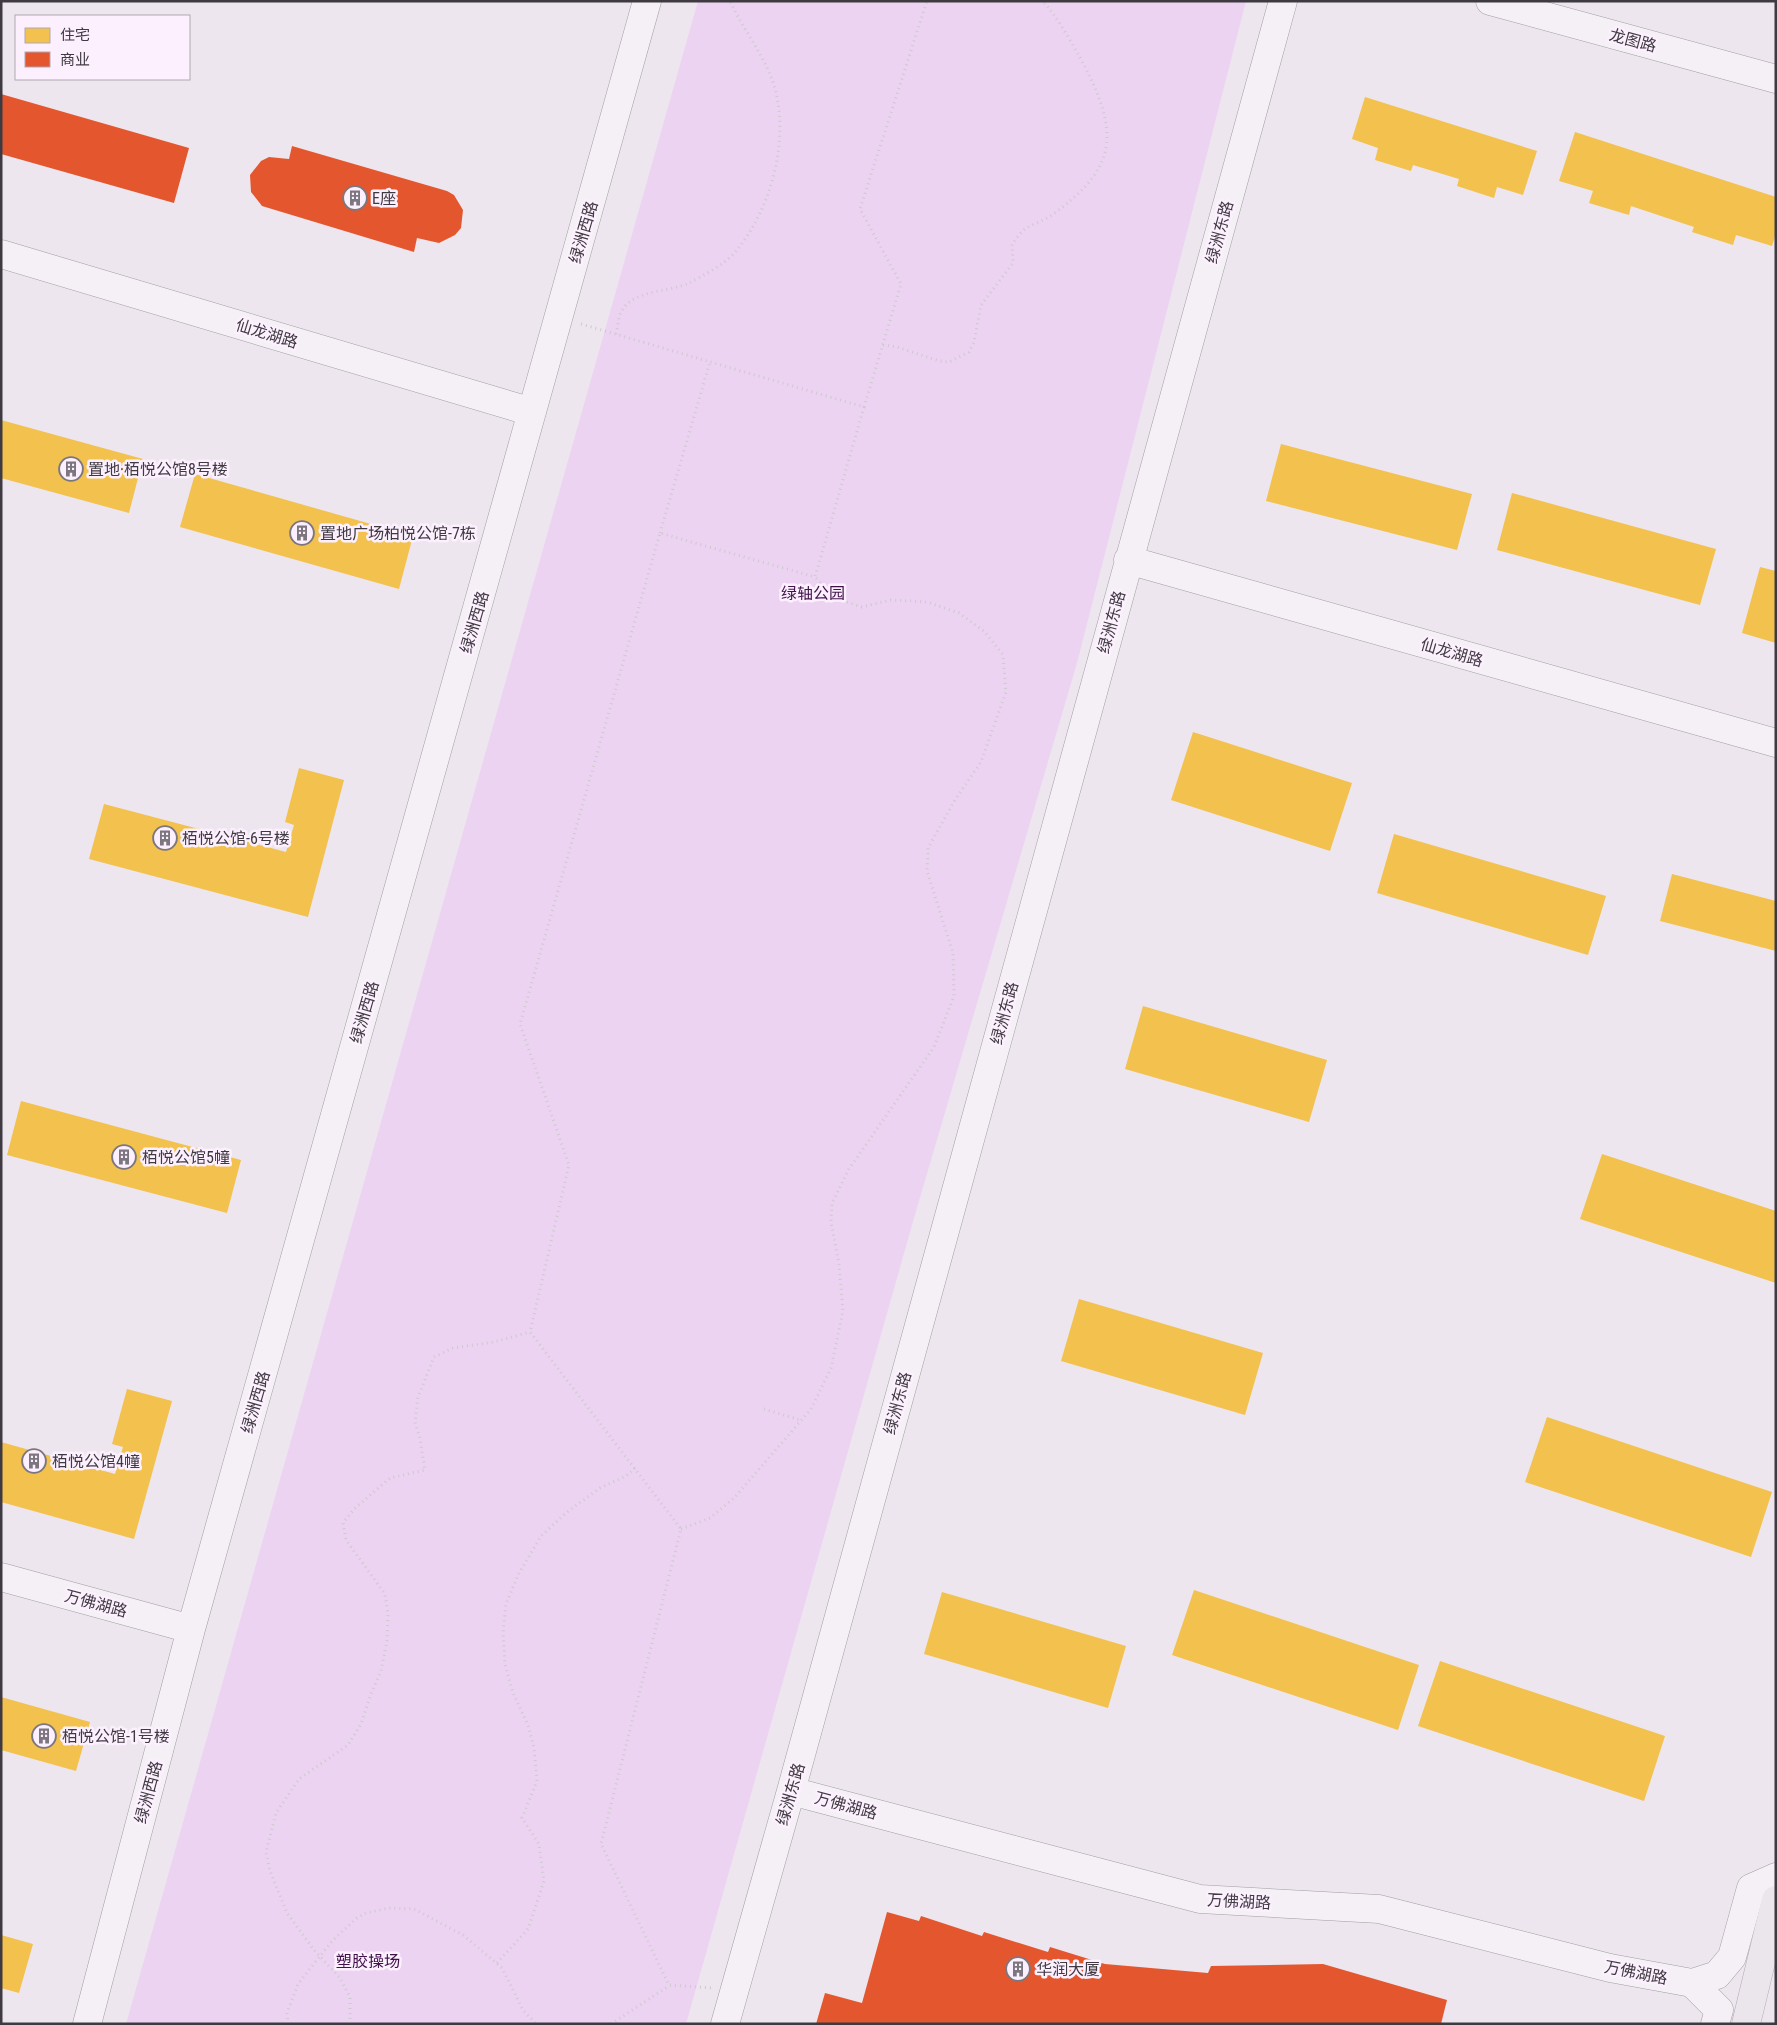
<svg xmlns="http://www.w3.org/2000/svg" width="1777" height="2025" font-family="'Roboto Condensed','Noto Sans SC',sans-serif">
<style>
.green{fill:#ecd3f2}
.homes{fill:#f2c14e}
.shops{fill:#e4572e}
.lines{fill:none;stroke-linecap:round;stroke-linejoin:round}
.secondary-casing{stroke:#a29da4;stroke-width:29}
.primary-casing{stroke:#b5a9b7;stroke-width:29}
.path{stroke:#cccacc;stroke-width:3;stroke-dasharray:1 4;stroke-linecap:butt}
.secondary{stroke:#f4f0f5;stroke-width:28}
.primary{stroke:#ebe6ec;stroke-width:28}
.labels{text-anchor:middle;stroke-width:5;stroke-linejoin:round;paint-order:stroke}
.street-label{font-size:16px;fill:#3f3a41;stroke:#fcf0fe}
.poi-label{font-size:16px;fill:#3f3a41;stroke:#fcf0fe;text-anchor:start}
.park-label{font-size:16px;fill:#41114a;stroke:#fcf0fe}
</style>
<rect width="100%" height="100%" fill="#ede6ef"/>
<path class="green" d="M698,1H1246L1077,663L914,1218L686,2024H126Z"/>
<path class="homes" d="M1365,97L1537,151L1523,195L1497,187L1494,198L1457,186L1459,179L1413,165L1411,171L1375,160L1378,148L1352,139Z
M1575,132L1776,197V233L1772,246L1736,235L1733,245L1692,232L1694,227L1631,206L1629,215L1589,203L1593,191L1559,181Z
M1,420L143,459L129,513L1,478Z
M1281,444L1472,494L1457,550L1266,501Z
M195,474L413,536L399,589L180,527Z
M1512,493L1716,549L1700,605L1497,550Z
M1760,567L1776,571V643L1742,633Z
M1193,732L1352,783L1330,851L1171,800Z
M299,768L344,780L308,917L89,859L104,804L286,852L294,825L285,822Z
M1394,834L1606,896L1588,955L1377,893Z
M1672,874L1776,901V951L1660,921Z
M1143,1006L1327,1060L1309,1122L1125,1069Z
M21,1101L241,1160L227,1213L7,1155Z
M1602,1154L1776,1211V1283L1580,1219Z
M1079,1299L1263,1353L1245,1415L1061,1361Z
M127,1389L172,1401L134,1539L1,1502V1442L115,1474L123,1447L112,1444Z
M1547,1417L1772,1492L1751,1557L1525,1482Z
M1194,1590L1419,1665L1398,1730L1172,1655Z
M942,1592L1126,1646L1108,1708L924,1654Z
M1440,1661L1665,1736L1644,1801L1418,1726Z
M1,1697L90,1722L76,1771L1,1750Z
M1,1935L33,1944L19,1993L1,1988Z"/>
<path class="shops" d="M1,94L189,148L174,203L1,154Z
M292,146L447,191L454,195L463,210L461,228L455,235L439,243L417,238L414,252L262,206L251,192L250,175L261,161L269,157L289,159Z
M887,1912L919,1921L921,1916L982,1936L984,1932L1048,1952L1050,1947L1105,1964L1208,1973L1211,1966L1323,1964L1447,2000L1441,2024H816L825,1993L862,2003Z"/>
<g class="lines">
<g class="secondary-casing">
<path id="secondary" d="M1490,1L1776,79
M1,254L532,412
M1128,560L1776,743
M1,1577L191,1629
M791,1791L1200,1899L1379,1909L1610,1968L1692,1983
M87,2024L191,1629L647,1
M725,2024L791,1791L1283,1
M1715,2024L1719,2010L1692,1983L1717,1975L1732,1957L1751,1888L1776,1877"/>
</g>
<g class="primary-casing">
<path id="primary" d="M1746,2024L1776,1900"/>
</g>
<path class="path" d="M581,324L864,407L815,577L660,533L520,1024L569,1165L530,1332L681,1529L601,1844L669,1985L712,1988
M616,334C618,328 618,318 621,312C633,289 668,293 689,283C704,275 726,264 736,251C772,208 791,136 773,82C763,54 743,29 730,1
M883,345L897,347L939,361L949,362L969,352L974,342L981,305L1013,263L1012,244C1016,239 1020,233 1025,229C1033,224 1043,221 1052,215C1111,172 1121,141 1089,75C1081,58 1055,12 1042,1
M864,407L901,284L860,209L927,1
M660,533L710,362
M764,1409L800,1420
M681,1529L710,1518L734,1498L811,1409L831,1368L843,1311L839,1264L831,1222L832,1203L849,1169L934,1047L954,996L953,953L927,871L928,848L955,800L981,762L1006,692L1003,655L985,632L959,613L927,602L891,600L862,607L834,598L815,577
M497,1963L528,1929L544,1881L539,1844L522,1818L537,1781L534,1748L528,1725L513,1693L505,1664L503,1633L506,1604L518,1575L541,1536L567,1512L600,1488L626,1476L635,1468
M288,2024L287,2013L298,1984L332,1941L357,1918L366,1913L389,1908L414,1909L463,1935L502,1968L523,2010L536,2024
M350,2024V1997L340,1978L314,1950L287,1913L270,1871L266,1852L276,1813L299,1779L348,1745L361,1724L371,1694L381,1671L387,1641L388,1615L385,1594L346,1540L343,1523L354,1509L390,1478L425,1470L420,1439L415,1422L418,1397L434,1357L453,1348L494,1342L530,1332
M611,2024L669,1986"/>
<use href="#secondary" class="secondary"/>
<use href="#primary" class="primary"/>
</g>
<defs>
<g id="building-ring" transform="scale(1.25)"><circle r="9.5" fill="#fcf0fe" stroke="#7c767e" stroke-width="1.5"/><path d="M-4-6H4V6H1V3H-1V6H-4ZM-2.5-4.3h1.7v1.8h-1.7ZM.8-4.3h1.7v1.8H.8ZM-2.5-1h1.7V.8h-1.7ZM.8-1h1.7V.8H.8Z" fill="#7c767e"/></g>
</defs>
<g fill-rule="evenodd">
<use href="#building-ring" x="355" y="198"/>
<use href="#building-ring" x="71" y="469"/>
<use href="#building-ring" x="302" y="533"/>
<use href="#building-ring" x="165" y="838"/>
<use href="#building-ring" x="124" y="1157"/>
<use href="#building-ring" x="34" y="1461"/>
<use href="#building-ring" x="44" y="1736"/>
<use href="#building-ring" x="1018" y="1969"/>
</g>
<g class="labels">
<g class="street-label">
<text transform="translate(1633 40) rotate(15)" y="6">龙图路</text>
<text transform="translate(583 232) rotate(-74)" y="6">绿洲西路</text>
<text transform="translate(1219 232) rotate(-75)" y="6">绿洲东路</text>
<text transform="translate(267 333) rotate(17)" y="6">仙龙湖路</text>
<text transform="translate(474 622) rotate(-74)" y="6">绿洲西路</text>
<text transform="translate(1111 622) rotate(-75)" y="6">绿洲东路</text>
<text transform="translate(1452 652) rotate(16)" y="6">仙龙湖路</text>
<text transform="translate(364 1012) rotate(-74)" y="6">绿洲西路</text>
<text transform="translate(1004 1013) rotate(-75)" y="6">绿洲东路</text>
<text transform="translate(255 1402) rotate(-74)" y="6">绿洲西路</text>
<text transform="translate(897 1403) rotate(-75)" y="6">绿洲东路</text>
<text transform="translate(96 1603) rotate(15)" y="6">万佛湖路</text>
<text transform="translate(148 1792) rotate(-75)" y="6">绿洲西路</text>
<text transform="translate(790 1794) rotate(-74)" y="6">绿洲东路</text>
<text transform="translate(846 1805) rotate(15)" y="6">万佛湖路</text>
<text transform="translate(1239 1901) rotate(3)" y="6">万佛湖路</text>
<text transform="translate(1636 1972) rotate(11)" y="6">万佛湖路</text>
</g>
<g class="poi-label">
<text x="372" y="204">E座</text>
<text x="88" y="475">置地·栢悦公馆8号楼</text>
<text x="320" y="539">置地广场柏悦公馆-7栋</text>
<text x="182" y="844">栢悦公馆-6号楼</text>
<text x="142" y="1163">栢悦公馆5幢</text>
<text x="52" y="1467">栢悦公馆4幢</text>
<text x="62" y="1742">栢悦公馆-1号楼</text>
<text x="1036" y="1975">华润大厦</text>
</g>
<g class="park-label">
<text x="813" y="599">绿轴公园</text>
<text x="368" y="1967">塑胶操场</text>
</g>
</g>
<rect width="1777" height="2025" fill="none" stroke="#3f3a41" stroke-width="5"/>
<rect x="15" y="15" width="175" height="65" fill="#fcf0fe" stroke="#b0a7b2"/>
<rect x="25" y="28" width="25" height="15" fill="#f2c14e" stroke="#b0a7b2"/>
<text x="60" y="40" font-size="15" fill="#3f3a41">住宅</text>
<rect x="25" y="52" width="25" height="15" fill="#e4572e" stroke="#b0a7b2"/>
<text x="60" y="65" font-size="15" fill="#3f3a41">商业</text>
</svg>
